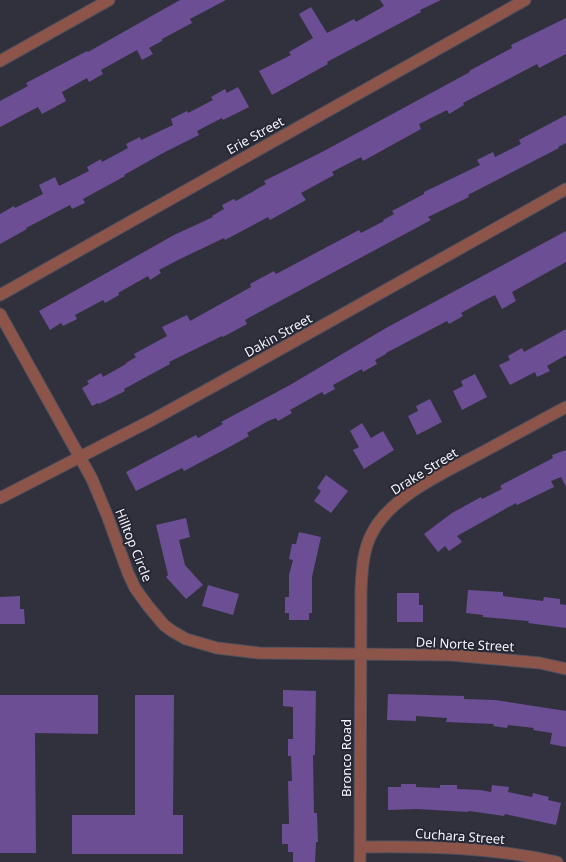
<svg xmlns="http://www.w3.org/2000/svg" width="566" height="862" font-family="'Noto Sans',sans-serif">
<style>
.building{fill:#6b4e94}
.lines{fill:none;stroke-linecap:round;stroke-linejoin:round}
.minor-casing{stroke:#50505d;stroke-width:13}
.minor{stroke:#8d5549;stroke-width:11}
.labels{text-anchor:middle;stroke-width:4;stroke-linejoin:round;paint-order:stroke}
.street-label{font-size:13px;fill:#f4f4fd;stroke:#272734}
</style>
<rect width="100%" height="100%" fill="#31313e"/>
<path class="building" d="M180,0H226L190,19L192,23L162,39V41L149,48L153,54L142,60L137,50L101,70L103,74L89,82L87,78L62,92L66,101L42,114L38,107L0,127V101L28,86L26,83L87,51L88,52Z
M380,0H441L420,10L421,12L327,62L328,64L272,95L259,71L291,55L289,52L313,38L299,14L311,7L327,33L354,19L356,22L379,9L384,6Z
M566,18V54L539,68L537,64L463,103L464,105L449,114L447,110L419,124L421,129L363,161L361,157L332,172L334,175L301,193L306,200L270,220L268,217L225,240L224,238L178,260L159,270L161,273L150,280L148,276L118,293L119,295L105,303L103,300L75,315L77,319L63,326L61,323L50,330L39,311L174,235L213,217L212,216L224,209L222,205L234,199L236,201L266,184L264,181L322,152L470,72L469,71L512,48L511,45Z
M238,87L249,107L223,120L222,118L197,131L199,135L163,153L124,175L125,176L83,199L85,203L72,209L70,205L26,228L27,229L0,244V214L14,206L15,208L43,194L39,185L55,177L59,186L89,171L87,167L101,159L102,162L128,148L126,144L140,137L141,140L173,125L171,119L187,111L188,113L213,100L211,97L225,89L227,93Z
M566,115V143L558,147L559,148L468,195L469,197L428,217L431,220L254,315L245,320L247,324L223,337L222,336L169,362L170,364L124,389L125,391L99,404L98,403L92,406L82,388L89,384L87,381L101,373L103,377L126,364V363L136,357L134,354L167,336L162,327L187,315L190,321L251,287L250,284L274,271L276,274L359,230L361,233L384,221L383,220L394,214L392,211L424,194V192L480,165L477,160L493,152L495,157L521,144L519,140Z
M566,231V262L512,292L516,301L502,309L495,295L483,301L461,313L463,316L449,324L447,321L386,353V354L375,360L377,364L363,372L362,369L333,385L335,389L324,395L322,392L290,410L292,413L278,421L276,418L268,421L247,433L249,436L235,444L184,471L182,468L136,491L126,472L196,435L198,438L223,424L221,422L290,385L386,328Z
M566,329V355L547,366L550,371L537,377L535,372L510,385L499,365L510,360L508,356L522,348L524,352Z
M475,374L487,397L462,410L453,391L463,386L461,381Z
M430,399L442,422L417,435L408,416L418,411L416,406Z
M362,423L371,438L383,431L394,450L364,469L353,450L359,447L350,431Z
M566,450V487L561,477L551,481L554,487L517,505L516,503L457,536L462,542L449,551L445,546L438,552L424,534L452,513L481,497L482,499L502,489L500,486L505,483L553,458L552,455Z
M326,475L348,491L331,513L314,501L321,491L317,488Z
M186,518L190,537L179,540L185,565L203,585L186,599L166,577L168,575L156,525Z
M299,532L321,537L312,577V613H309V620H289V613H285V597H289V575L293,560L289,559L292,544H296Z
M208,585L239,594L233,615L202,606Z
M468,590L503,592V596L543,601L544,597L560,599V604L566,605V628L528,623L529,621L483,617V615L466,613Z
M397,593H419V605H423V622H397Z
M20,596V609H24L25,624H0V597Z
M283,690L316,691L315,755H313L314,813H317L318,842H316L315,862H293V852H288V844H282V824H289L288,781H292L291,756H288V739H293V707L283,706Z
M388,694L464,696V699L495,700L566,711V747L550,744L552,733L533,730L534,728L508,725L507,728L493,726L494,724L446,722L447,718L416,716V721L387,720Z
M0,695H98V734L35,733L36,853H0Z
M135,695H174L173,815H183V854H72V815H135Z
M401,784H416V787L440,788V785H457V789L480,790L491,792L492,785L509,787L508,792L532,797L533,793L549,797L548,800L561,803L556,825L505,814L504,816L469,811L468,812L417,809L388,810V787H401Z"/>
<g class="lines">
<g class="minor-casing">
<path id="minor" d="M0,61L109,0
M0,295L525,0
M0,314L92,479L107,515L128,573L135,588L148,606L164,625L172,631L186,639L217,648L259,653L451,655L540,663L566,669
M0,498L152,420L261,360L566,189
M360,847C426,846 492,847 557,862
M360,862L361,589C362,570 363,550 372,533C391,496 445,472 481,453C509,438 538,422 566,407"/>
</g>
<use href="#minor" class="minor"/>
</g>
<g class="labels">
<g class="street-label">
<text transform="translate(255 135) rotate(-29)" y="5">Erie Street</text>
<text transform="translate(278 335) rotate(-29)" y="5">Dakin Street</text>
<text transform="translate(424 471) rotate(-32)" y="5">Drake Street</text>
<text transform="translate(134 545) rotate(68)" y="5">Hilltop Circle</text>
<text transform="translate(465 644) rotate(3)" y="5">Del Norte Street</text>
<text transform="translate(346 758) rotate(-90)" y="5">Bronco Road</text>
<text transform="translate(460 836) rotate(4)" y="5">Cuchara Street</text>
</g>
</g>
</svg>
